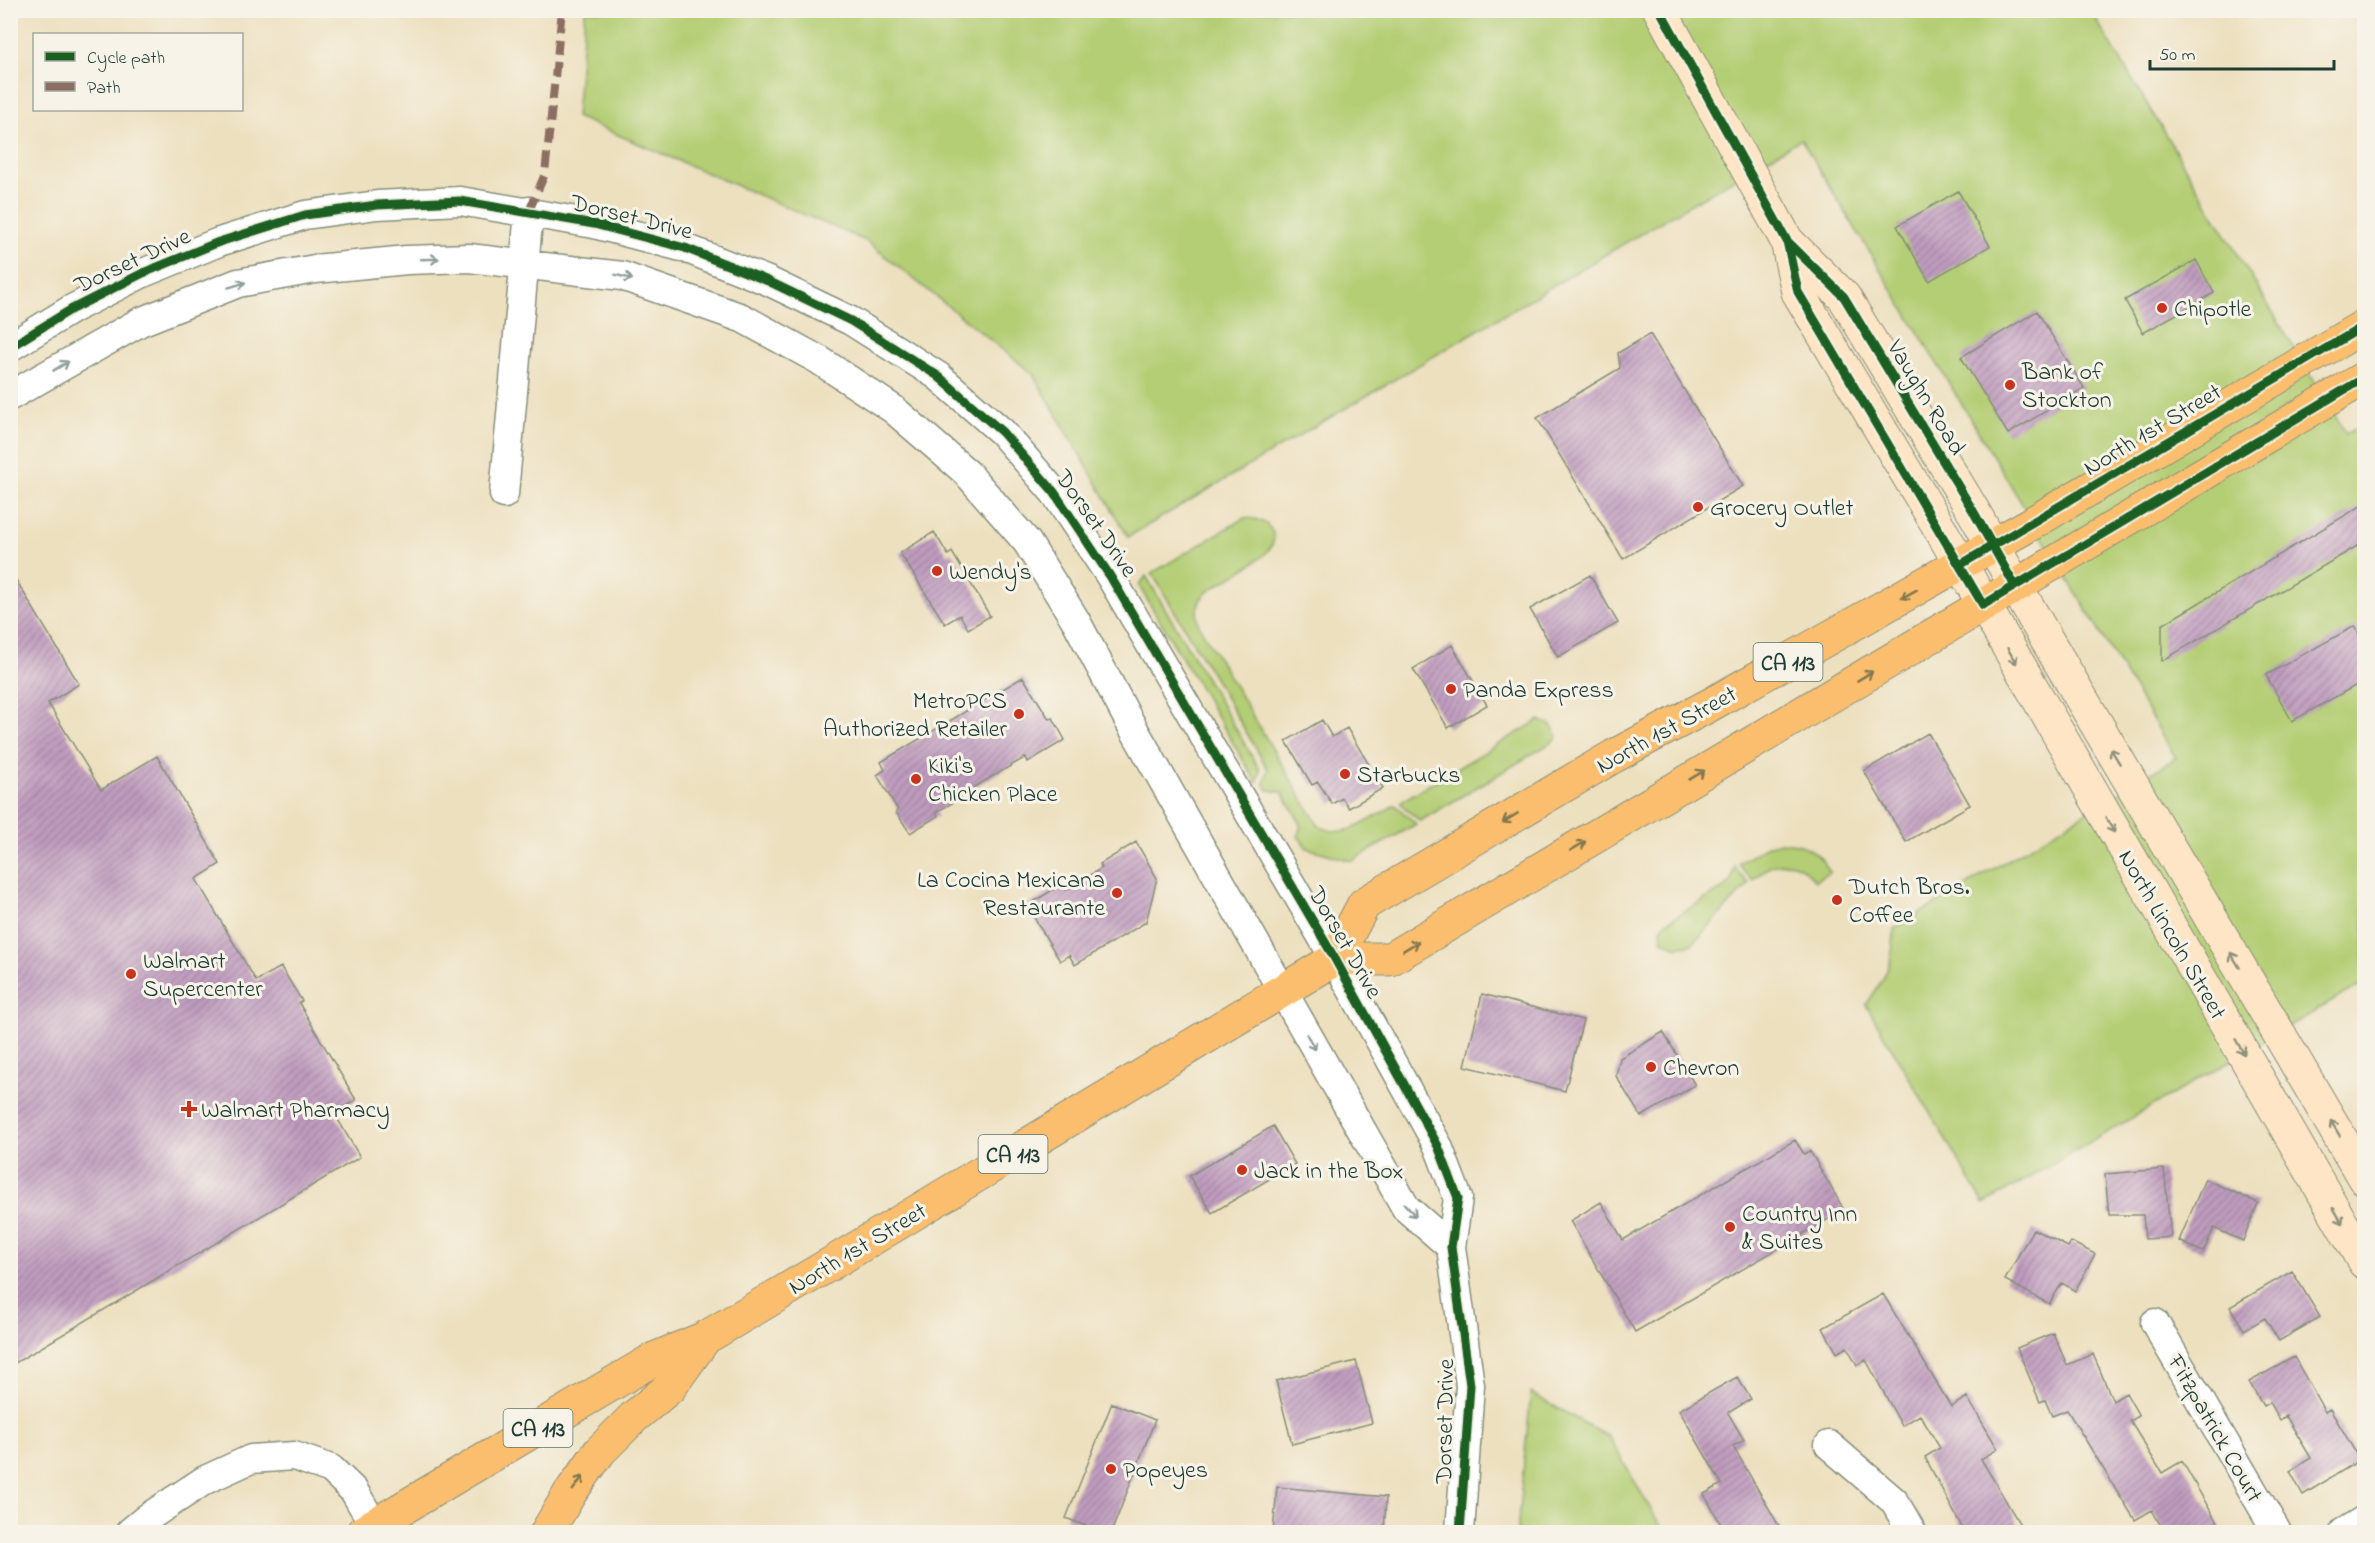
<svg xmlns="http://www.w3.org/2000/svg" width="2375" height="1543" font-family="'Indie Flower',sans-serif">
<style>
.green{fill:#b4ce74;stroke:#6a8654;stroke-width:1.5}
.building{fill:url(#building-hatch)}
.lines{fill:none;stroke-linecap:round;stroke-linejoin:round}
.street-casing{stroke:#868e7a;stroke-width:31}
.secondary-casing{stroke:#868e7a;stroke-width:35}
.primary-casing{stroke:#868e7a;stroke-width:35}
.highway-casing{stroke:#868e7a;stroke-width:35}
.street{stroke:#fff;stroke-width:28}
.secondary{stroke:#fde5c5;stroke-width:33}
.primary{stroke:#fbbe6e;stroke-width:33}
.highway{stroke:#fbbe6e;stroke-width:33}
.quiet{stroke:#8d6e63;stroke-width:8;stroke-dasharray:15 8;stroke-linecap:butt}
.cycleway-casing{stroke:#f7f3e8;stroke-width:13}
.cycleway{stroke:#1b5e20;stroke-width:9}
.oneway{stroke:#8f9e9a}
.oneway2{stroke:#82774e}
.oneway3{stroke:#8e917c}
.poi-dot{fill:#c8321e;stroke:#f7f3e8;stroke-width:2}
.labels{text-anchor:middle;stroke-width:6;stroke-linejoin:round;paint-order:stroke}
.shield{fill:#f7f3e8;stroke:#60746a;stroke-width:1.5}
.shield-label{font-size:22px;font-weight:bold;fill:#1f3d34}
.street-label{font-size:24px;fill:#1f3d34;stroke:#f7f3e8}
.poi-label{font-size:24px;fill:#1f3d34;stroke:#f7f3e8;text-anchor:start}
</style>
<defs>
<pattern id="building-hatch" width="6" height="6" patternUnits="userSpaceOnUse" patternTransform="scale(1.5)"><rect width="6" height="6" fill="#c09cbf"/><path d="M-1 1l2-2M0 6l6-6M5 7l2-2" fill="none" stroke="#9b809c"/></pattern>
</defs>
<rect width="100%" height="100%" fill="#f7f3e8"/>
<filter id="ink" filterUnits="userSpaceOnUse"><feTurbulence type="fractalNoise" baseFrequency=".0167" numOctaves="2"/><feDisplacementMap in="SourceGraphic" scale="12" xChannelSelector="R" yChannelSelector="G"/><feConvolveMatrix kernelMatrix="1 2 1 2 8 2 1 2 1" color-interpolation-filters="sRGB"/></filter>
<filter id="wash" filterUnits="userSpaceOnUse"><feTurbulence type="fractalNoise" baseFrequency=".008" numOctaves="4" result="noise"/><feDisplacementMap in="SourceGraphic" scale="24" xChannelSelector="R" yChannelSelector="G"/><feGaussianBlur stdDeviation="1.35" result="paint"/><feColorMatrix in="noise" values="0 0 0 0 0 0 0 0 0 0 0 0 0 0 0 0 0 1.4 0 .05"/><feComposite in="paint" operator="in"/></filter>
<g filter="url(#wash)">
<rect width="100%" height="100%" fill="#ede0bf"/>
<path class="green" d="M585,11H2091L2346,434L2364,424V983L1984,1204L1866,1005C1886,976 1893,966 1894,929L2176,758L1801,139L1128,537L1033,374L866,241L576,117Z
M1244,518C1252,518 1259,519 1266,524C1299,552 1216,580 1204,595C1196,604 1196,614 1199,626L1318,825C1345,843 1371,818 1395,805L1416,824L1352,861L1307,848L1298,836L1301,824L1282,792L1268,790L1264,783L1268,769L1152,573Z
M1146,576L1260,770L1257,783L1139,586Z
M1539,720L1551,725L1558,736L1551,743L1420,821L1405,808L1400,802Z
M1781,842C1806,843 1818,851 1830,872L1815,881C1797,856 1773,859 1753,880L1743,871L1739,863L1769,845Z
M1735,866L1740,875L1749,884L1692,944L1677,947L1662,940L1661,928L1665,923L1727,886L1731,880Z
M1531,1393L1609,1437L1664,1532H1517Z"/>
<g id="blocks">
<path class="building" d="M1958,191L1990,246L1929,281L1897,226Z
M2196,260L2214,293L2143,333L2125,300Z
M2037,311L2084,388L2008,434L1961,357Z
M1650,334L1743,486L1623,559L1537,418L1620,368L1618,353Z
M2364,504V542L2162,661V625Z
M934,532L948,555L952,552L990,616L968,629L960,615L945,624L900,553Z
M10,570L79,684L48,703L101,790L157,756L220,864L196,879L256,981L281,967L302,1001L299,1003L356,1100L334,1113L360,1157L10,1366Z
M1590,575L1618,623L1558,657L1530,609Z
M2355,626L2364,644V681L2292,721L2266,675Z
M1452,645L1487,705L1448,728L1413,669Z
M1023,677L1049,719L1053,718L1065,740L1028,762L1026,757L974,787L975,790L936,812L938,816L910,833L896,812L898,810L877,775L885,770L881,762Z
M1322,720L1332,737L1347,728L1383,788L1349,808L1342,798L1332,804L1318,782L1312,785L1286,741Z
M1928,733L1970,805L1906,842L1864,771Z
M1136,842L1157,878L1146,922L1075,965L1069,955L1060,961L1027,906L1062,884L1066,890L1102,868L1100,864Z
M1482,994L1583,1020L1565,1091L1465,1066Z
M1663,1032L1695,1085L1641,1117L1616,1076L1620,1058Z
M1273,1126L1295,1164L1212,1213L1189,1176Z
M1795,1140L1804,1154L1810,1151L1844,1210L1635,1332L1570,1221L1601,1202L1623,1240Z
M2164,1169L2171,1237L2145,1239L2143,1215H2109L2105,1174Z
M2205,1179L2258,1203L2243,1241L2214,1228L2203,1252L2179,1241Z
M2033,1229L2068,1247L2071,1242L2095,1254L2075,1291L2062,1283L2049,1304L2005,1280Z
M2292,1271L2320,1317L2279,1341L2265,1318L2244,1330L2230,1307Z
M1883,1294L1951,1407L1967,1397L1998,1449L1981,1459L2025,1533H1965L1925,1457L1940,1448L1920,1415L1902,1426L1866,1360L1857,1365L1847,1347L1837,1353L1823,1328Z
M2053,1333L2067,1365L2093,1354L2113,1401L2126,1393L2139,1416L2130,1421L2162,1473L2182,1461L2223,1533H2165L2152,1510L2135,1520L2067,1410L2052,1416L2045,1400L2040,1402L2017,1348Z
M2294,1357L2325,1412L2330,1409L2360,1460L2303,1495L2290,1471L2311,1458L2286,1416L2280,1420L2270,1402L2263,1406L2249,1382Z
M1356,1361L1372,1423L1292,1444L1276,1381Z
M1737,1377L1751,1399L1728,1413L1744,1440L1733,1446L1783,1533H1726L1704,1494L1722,1484L1679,1410Z
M1112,1403L1155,1420L1111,1533H1103L1066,1518Z
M1277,1487L1386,1497L1384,1533H1273Z"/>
</g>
</g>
<g filter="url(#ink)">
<use href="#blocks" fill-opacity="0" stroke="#868e7a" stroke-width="1.5"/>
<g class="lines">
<g class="street-casing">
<path id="street" d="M10,347L72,309L143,273L219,242L305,215L377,205L460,201L594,224L685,248L768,281L851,321L938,376L1002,432L1054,492L1110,576L1335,959L1438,1146L1458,1198L1451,1247L1470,1385L1460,1532
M10,396L140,322L238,283L315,269L407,260L469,258L622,276L742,318L819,360L893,409L967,473L1027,542L1076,621L1128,719L1406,1208L1451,1247
M504,494L529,211
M2155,1323L2277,1532
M1829,1445L1894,1501L1912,1532
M130,1532L147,1518L205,1480L251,1459L294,1456L331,1469L354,1491L374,1525
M2344,1532L2364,1520"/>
</g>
<g class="secondary-casing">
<path id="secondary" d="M1660,10L1787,241L1798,292L1939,527L2364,1262
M1787,241L1844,297L1972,509L2041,630L2364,1178"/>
</g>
<g class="primary-casing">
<path id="primary" d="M1335,959H1390L2364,378
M380,1532L374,1525L393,1514L654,1359L705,1338L832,1263L1335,959L1364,904L1614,756L1708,706L2029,525L2364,326
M547,1532L570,1493L600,1451L634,1417L669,1388L705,1338"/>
</g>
<g class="highway-casing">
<path id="highway" d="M363,1532L374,1525"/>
</g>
<use href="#street" class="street"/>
<use href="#secondary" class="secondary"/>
<use href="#primary" class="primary"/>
<use href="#highway" class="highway"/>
<path class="quiet" d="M529,211L545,174L562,10"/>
<g class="cycleway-casing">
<path id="cycleway" d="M1660,10L1787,241L1798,292L1983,605L2364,378
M1787,241L1844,297L1972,509L2015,586
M10,347L72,309L143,273L219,242L305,215L377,205L460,201L594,224L685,248L768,281L851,321L938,376L1002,432L1054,492L1110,576L1335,959L1438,1146L1458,1198L1451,1247L1470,1385L1460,1532
M1960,565L2364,326"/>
</g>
<use href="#cycleway" class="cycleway"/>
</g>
<defs><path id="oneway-shaft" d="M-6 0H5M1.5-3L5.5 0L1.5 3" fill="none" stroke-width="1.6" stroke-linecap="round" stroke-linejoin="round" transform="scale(1.5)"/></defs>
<g class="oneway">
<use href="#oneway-shaft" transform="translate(430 259) rotate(-2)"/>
<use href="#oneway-shaft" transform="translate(624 277) rotate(15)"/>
<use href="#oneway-shaft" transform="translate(237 285) rotate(-17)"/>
<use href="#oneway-shaft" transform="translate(61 366) rotate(-31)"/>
<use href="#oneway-shaft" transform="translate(1311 1042) rotate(60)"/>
<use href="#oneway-shaft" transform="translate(1410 1210) rotate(47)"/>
</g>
<g class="oneway2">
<use href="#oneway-shaft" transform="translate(1909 594) rotate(151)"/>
<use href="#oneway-shaft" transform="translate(1865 676) rotate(-31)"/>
<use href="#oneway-shaft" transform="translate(1697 775) rotate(-31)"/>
<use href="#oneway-shaft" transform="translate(1510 818) rotate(149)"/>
<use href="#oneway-shaft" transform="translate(1578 846) rotate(-31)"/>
<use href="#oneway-shaft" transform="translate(1411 946) rotate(-31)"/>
<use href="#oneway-shaft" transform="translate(578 1483) rotate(-54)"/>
</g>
<g class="oneway3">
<use href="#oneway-shaft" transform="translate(2012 656) rotate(60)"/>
<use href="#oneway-shaft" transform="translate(2115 756) rotate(-121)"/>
<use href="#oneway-shaft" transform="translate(2110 825) rotate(60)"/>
<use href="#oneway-shaft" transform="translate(2235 960) rotate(-121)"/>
<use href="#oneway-shaft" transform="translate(2240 1047) rotate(60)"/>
<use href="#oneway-shaft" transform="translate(2335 1128) rotate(-121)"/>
<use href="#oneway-shaft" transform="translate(2338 1216) rotate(60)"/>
</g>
</g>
<g class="poi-dot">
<circle cx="2162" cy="308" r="6"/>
<circle cx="2010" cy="385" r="6"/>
<circle cx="1698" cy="507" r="6"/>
<circle cx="937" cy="571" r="6"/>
<circle cx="1451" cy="689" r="6"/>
<circle cx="1019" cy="714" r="6"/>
<circle cx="1345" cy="774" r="6"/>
<circle cx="916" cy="779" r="6"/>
<circle cx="1117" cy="893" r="6"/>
<circle cx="1837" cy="900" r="6"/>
<circle cx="131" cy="974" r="6"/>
<circle cx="1651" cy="1067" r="6"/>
<path d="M186 1100h6v6h6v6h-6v6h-6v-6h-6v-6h6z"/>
<circle cx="1242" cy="1170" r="6"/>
<circle cx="1730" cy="1227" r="6"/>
<circle cx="1111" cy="1469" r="6"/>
</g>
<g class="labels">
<g class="shield">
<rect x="1753.5" y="643" width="69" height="38" rx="4.5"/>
<rect x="978.5" y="1135" width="69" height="38" rx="4.5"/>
<rect x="503.5" y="1409" width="69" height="38" rx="4.5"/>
</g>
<g class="shield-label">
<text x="1788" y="670">CA 113</text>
<text x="1013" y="1162">CA 113</text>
<text x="538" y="1436">CA 113</text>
</g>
<g class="street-label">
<text transform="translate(632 216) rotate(14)" y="8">Dorset Drive</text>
<text transform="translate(132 260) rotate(-25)" y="8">Dorset Drive</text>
<text transform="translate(1927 397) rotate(59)" y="8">Vaughn Road</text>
<text transform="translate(2152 429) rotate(-31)" y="8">North 1st Street</text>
<text transform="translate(1097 523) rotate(55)" y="8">Dorset Drive</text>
<text transform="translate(1666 729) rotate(-29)" y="8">North 1st Street</text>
<text transform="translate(2173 934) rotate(60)" y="8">North Lincoln Street</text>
<text transform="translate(1346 942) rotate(60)" y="8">Dorset Drive</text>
<text transform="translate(857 1248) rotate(-31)" y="8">North 1st Street</text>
<text transform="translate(1444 1421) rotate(-89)" y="8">Dorset Drive</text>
<text transform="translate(2216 1428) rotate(60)" y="8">Fitzpatrick Court</text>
</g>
<g class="poi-label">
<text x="2174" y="316">Chipotle</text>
<text x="2022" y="379">Bank of<tspan x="2022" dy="28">Stockton</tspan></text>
<text x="1710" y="515">Grocery Outlet</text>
<text x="949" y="579">Wendy's</text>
<text x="1463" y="697">Panda Express</text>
<text x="1007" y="708" text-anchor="end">MetroPCS<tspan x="1007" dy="28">Authorized Retailer</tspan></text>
<text x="928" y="773">Kiki's<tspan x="928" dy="28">Chicken Place</tspan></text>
<text x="1357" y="782">Starbucks</text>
<text x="1105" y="887" text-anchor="end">La Cocina Mexicana<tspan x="1105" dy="28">Restaurante</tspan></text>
<text x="1849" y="894">Dutch Bros.<tspan x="1849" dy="28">Coffee</tspan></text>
<text x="143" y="968">Walmart<tspan x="143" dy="28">Supercenter</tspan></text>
<text x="1663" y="1075">Chevron</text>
<text x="201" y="1117">Walmart Pharmacy</text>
<text x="1254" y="1178">Jack in the Box</text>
<text x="1742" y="1221">Country Inn<tspan x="1742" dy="28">&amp; Suites</tspan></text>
<text x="1123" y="1477">Popeyes</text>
</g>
</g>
<rect width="2375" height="1543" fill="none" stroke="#f7f3e8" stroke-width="36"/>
<rect x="33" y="33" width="210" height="78" fill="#f7f3e8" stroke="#a1aaa0" stroke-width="1.5"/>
<rect x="45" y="52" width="30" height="9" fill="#1b5e20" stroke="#a1aaa0" stroke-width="1.5"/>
<text x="87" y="63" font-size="18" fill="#1f3d34">Cycle path</text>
<rect x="45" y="82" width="30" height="9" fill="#8d6e63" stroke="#a1aaa0" stroke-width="1.5"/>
<text x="87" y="93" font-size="18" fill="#1f3d34">Path</text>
<path d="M2150 60v9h184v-9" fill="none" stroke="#1f3d34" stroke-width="3"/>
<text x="2159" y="60" font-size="18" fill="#1f3d34" stroke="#f7f3e8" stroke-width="4.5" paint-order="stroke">50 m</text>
</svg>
